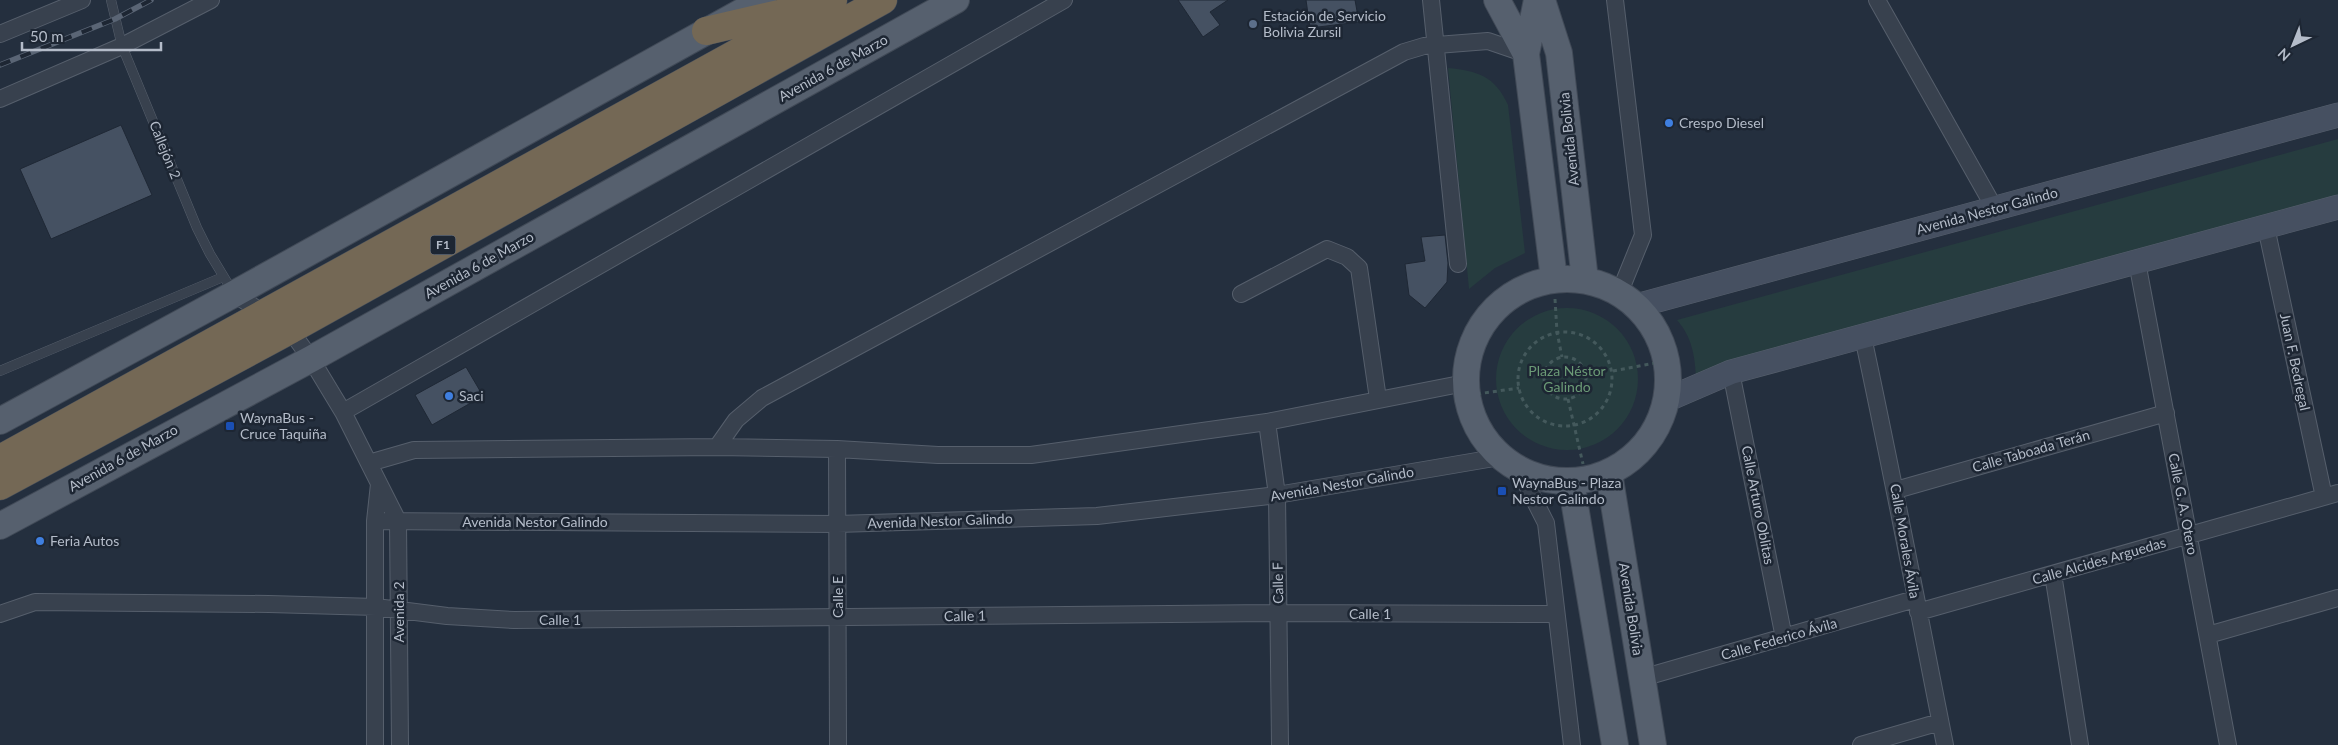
<svg xmlns="http://www.w3.org/2000/svg" width="2338" height="745" font-family="Lato,sans-serif">
<style>
.green{fill:#263c3f}
.building{fill:#455162;stroke:#1f2835}
.lines{fill:none;stroke-linecap:round;stroke-linejoin:round}
.lane-casing{stroke:#565f6c;stroke-width:10}
.street-casing{stroke:#565f6c;stroke-width:18}
.secondary-casing{stroke:#565f6c;stroke-width:25}
.primary-casing{stroke:#414a57;stroke-width:28}
.highway-casing{stroke:#434c59;stroke-width:29}
.path{stroke:#44595c;stroke-width:3;stroke-dasharray:4 4;stroke-linecap:butt}
.lane{stroke:#38414e;stroke-width:9}
.street{stroke:#38414e;stroke-width:16}
.secondary{stroke:#465061;stroke-width:24}
.primary{stroke:#56606e;stroke-width:26}
.highway{stroke:#746855;stroke-width:28}
.rail-casing{stroke:#5a6575;stroke-width:5.5}
.rail{stroke:#1d2633;stroke-width:4;stroke-dasharray:11;stroke-linecap:butt}
.service-dot{fill:#5c6f8a;stroke:#1d2633;stroke-width:2}
.shop-dot{fill:#3f7fe0;stroke:#1d2633;stroke-width:2}
.transit-dot{fill:#1a4fb4;stroke:#1d2633;stroke-width:2}
.labels{text-anchor:middle;stroke-width:5;stroke-linejoin:round;paint-order:stroke}
.shield{fill:#1d2633;stroke:#878f9c;stroke-width:1}
.shield-label{font-size:12px;font-weight:bold;fill:#b4bcc9}
.poi-label{font-size:14px;fill:#b4bcc9;stroke:#1d2633;text-anchor:start}
.street-label{font-size:14px;fill:#b4bcc9;stroke:#1d2633}
.park-label{font-size:14px;fill:#6b9a76;stroke:#1d2633}
</style>
<rect width="100%" height="100%" fill="#242f3e"/>
<path class="green" d="M1448,68C1478,71 1495,76 1508,105L1525,253L1495,268L1469,289Z
M2338,139V202L1696,378C1695,356 1692,337 1677,320Z
M1496 379a71 71 0 1 1 142 0a71 71 0 1 1-142 0Z"/>
<path class="building" d="M1178,0H1228L1210,12L1220,25L1203,37Z
M1306,0H1355L1359,22L1310,28Z
M121,125L152,195L51,239L20,169Z
M1445,235L1448,263L1447,282L1425,308L1409,295L1405,264L1425,261L1421,237Z
M466,367L483,396L432,425L415,395Z"/>
<g class="lines">
<g class="lane-casing">
<path id="lane" d="M111,0L122,46L197,228L210,254L233,292
M0,371L223,277"/>
</g>
<g class="street-casing">
<path id="street" d="M1431,0L1458,264
M1615,0L1643,235L1619,294
M1877,0L1995,209
M0,34L82,0
M0,99L122,46L211,0
M2266,227L2324,497
M2137,262L2228,745
M234,294L290,330L311,359L343,412L398,521L400,745
M1241,294L1327,249L1347,257L1359,268L1378,399
M1863,337C1892,472 1918,609 1945,745
M1731,372L1784,638
M343,412L1064,0
M1267,422L1277,495L1280,745
M717,447L736,420L762,398L1404,52L1424,46L1488,41L1526,54
M837,449L838,745
M369,463L414,450L717,447L837,449L938,455H1031L1267,422L1465,383
M1519,470L1546,523L1572,745
M1896,490L2166,413
M375,521L837,524L1097,516L1277,495L1500,457
M2053,574L2080,745
M1918,612L2338,493
M0,614L35,602L269,604L376,607L447,616L514,620L1278,613L1555,614
M2208,635L2338,598
M1642,678L1915,599
M375,745V521L379,484
M1861,745L1940,722"/>
</g>
<g class="secondary-casing">
<path id="secondary" d="M1636,306L2338,115
M1666,400L1731,372L2338,207"/>
</g>
<g class="primary-casing">
<path id="primary" d="M1497,0L1526,54
M1537,0L1526,54L1554,279
M1542,0L1559,53L1585,280
M1466 380a101 101 0 1 1 202 0a101 101 0 1 1-202 0Z
M0,421L234,294L763,0
M1609,473L1653,745
M1571,482L1615,745
M0,526L311,359L956,0"/>
</g>
<g class="highway-casing">
<path id="highway" d="M706,31L796,10
M0,459L833,0
M0,486L290,330L883,0"/>
</g>
<path class="path" d="M1555,299L1557,332L1562,357
M1518 379a47 47 0 1 1 94 0a47 47 0 1 1-94 0Z
M1544 378a21 21 0 1 1 42 0a21 21 0 1 1-42 0Z
M1613,371L1666,361
M1477,394L1519,388
M1568,399L1583,464"/>
<use href="#lane" class="lane"/>
<use href="#street" class="street"/>
<use href="#secondary" class="secondary"/>
<use href="#primary" class="primary"/>
<use href="#highway" class="highway"/>
<g class="rail-casing">
<path id="rail" d="M0,65L115,19L151,0"/>
</g>
<use href="#rail" class="rail"/>
</g>
<circle class="service-dot" cx="1253" cy="24" r="5"/>
<g class="shop-dot">
<circle cx="1669" cy="123" r="5"/>
<circle cx="449" cy="396" r="5"/>
<circle cx="40" cy="541" r="5"/>
</g>
<g class="transit-dot">
<rect x="225" y="421" width="10" height="10" rx="2.5"/>
<rect x="1497" y="486" width="10" height="10" rx="2.5"/>
</g>
<g class="labels">
<rect class="shield" x="430.5" y="235.5" width="25" height="19" rx="4"/>
<g class="shield-label">
<text x="443" y="249">F1</text>
</g>
<g class="poi-label">
<text x="1263" y="21">Estación de Servicio<tspan x="1263" dy="16">Bolivia Zursil</tspan></text>
<text x="1679" y="128">Crespo Diesel</text>
<text x="459" y="401">Saci</text>
<text x="240" y="423">WaynaBus -<tspan x="240" dy="16">Cruce Taquiña</tspan></text>
<text x="1512" y="488">WaynaBus - Plaza<tspan x="1512" dy="16">Nestor Galindo</tspan></text>
<text x="50" y="546">Feria Autos</text>
</g>
<g class="street-label">
<text transform="translate(833 68) rotate(-29)" y="5">Avenida 6 de Marzo</text>
<text transform="translate(1569 139) rotate(-96)" y="5">Avenida Bolivia</text>
<text transform="translate(165 150) rotate(68)" y="5">Callejón 2</text>
<text transform="translate(1987 211) rotate(-15)" y="5">Avenida Nestor Galindo</text>
<text transform="translate(479 265) rotate(-29)" y="5">Avenida 6 de Marzo</text>
<text transform="translate(2295 362) rotate(78)" y="5">Juan F. Bedregal</text>
<text transform="translate(2031 451) rotate(-16)" y="5">Calle Taboada Terán</text>
<text transform="translate(123 458) rotate(-29)" y="5">Avenida 6 de Marzo</text>
<text transform="translate(1342 484) rotate(-10)" y="5">Avenida Nestor Galindo</text>
<text transform="translate(2183 504) rotate(79)" y="5">Calle G. A. Otero</text>
<text transform="translate(1758 505) rotate(79)" y="5">Calle Arturo Oblitas</text>
<text transform="translate(940 521) rotate(-2)" y="5">Avenida Nestor Galindo</text>
<text x="535" y="527">Avenida Nestor Galindo</text>
<text transform="translate(1905 541) rotate(80)" y="5">Calle Morales Ávila</text>
<text transform="translate(2099 561) rotate(-16)" y="5">Calle Alcides Arguedas</text>
<text transform="translate(1278 583) rotate(-91)" y="5">Calle F</text>
<text transform="translate(838 597) rotate(-90)" y="5">Calle E</text>
<text transform="translate(1631 609) rotate(81)" y="5">Avenida Bolivia</text>
<text transform="translate(399 612) rotate(-90)" y="5">Avenida 2</text>
<text x="1370" y="619">Calle 1</text>
<text transform="translate(965 616) rotate(-1)" y="5">Calle 1</text>
<text x="560" y="625">Calle 1</text>
<text transform="translate(1779 639) rotate(-16)" y="5">Calle Federico Ávila</text>
</g>
<g class="park-label">
<text x="1567" y="376">Plaza Néstor<tspan x="1567" dy="16">Galindo</tspan></text>
</g>
</g>
<g transform="translate(2293 45) rotate(223)" stroke="#1d2633" stroke-width="4" paint-order="stroke">
<path d="M0-4L9 19L0 12L-9 19Z" fill="#b4bcc9"/>
<text y="-8" font-size="14" font-weight="bold" text-anchor="middle" fill="#b4bcc9">N</text>
</g>
<path d="M22 42v8h139v-8" fill="none" stroke="#b4bcc9" stroke-width="2.5"/>
<text x="30" y="42" font-size="15" fill="#b4bcc9" stroke="#1d2633" stroke-width="4" paint-order="stroke">50 m</text>
</svg>
